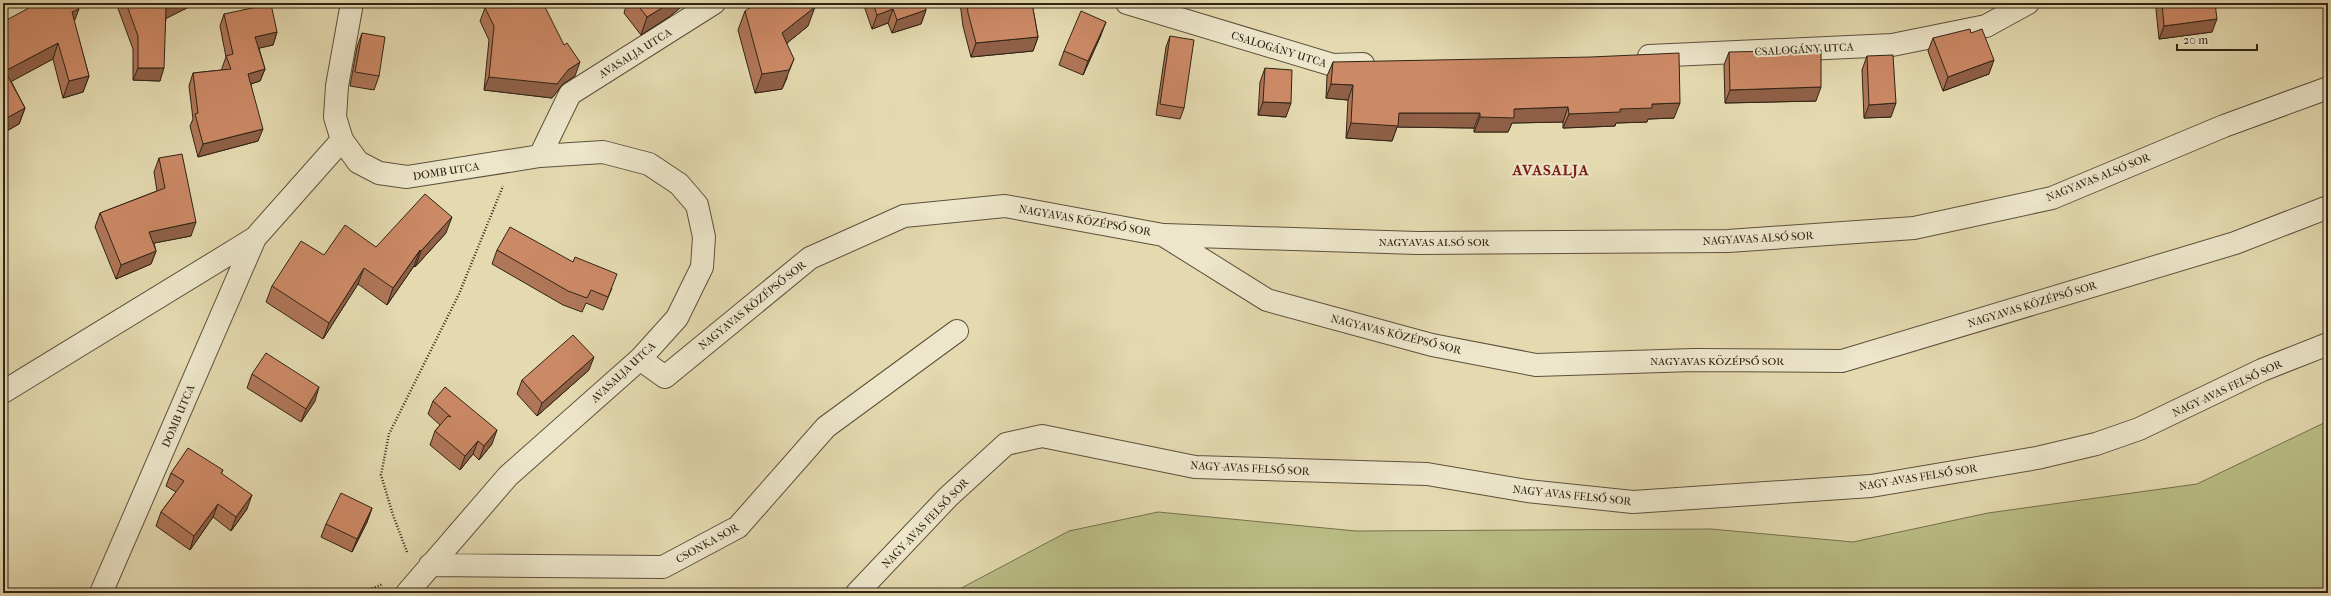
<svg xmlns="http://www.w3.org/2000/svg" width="2331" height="596" font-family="'IM FELL French Canon',serif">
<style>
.green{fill:#babe86;stroke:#75714e}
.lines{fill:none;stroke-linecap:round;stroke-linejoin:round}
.minor-casing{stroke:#5d513c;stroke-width:24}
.path{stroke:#302416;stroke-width:2.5;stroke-dasharray:1 2;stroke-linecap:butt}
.minor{stroke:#ede6cb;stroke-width:22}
.wall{fill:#af7658;stroke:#302416}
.shaded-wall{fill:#8f6047;stroke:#302416}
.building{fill:#cc8966;stroke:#302416}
.labels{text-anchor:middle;stroke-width:4;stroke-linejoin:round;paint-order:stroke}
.street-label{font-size:11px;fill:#302416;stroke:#ede6cb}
.district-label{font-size:15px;font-weight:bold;letter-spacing:1px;fill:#7a1f14;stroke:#ede6cb}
</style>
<rect width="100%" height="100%" fill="#e4d9af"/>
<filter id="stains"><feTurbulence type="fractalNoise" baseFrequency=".005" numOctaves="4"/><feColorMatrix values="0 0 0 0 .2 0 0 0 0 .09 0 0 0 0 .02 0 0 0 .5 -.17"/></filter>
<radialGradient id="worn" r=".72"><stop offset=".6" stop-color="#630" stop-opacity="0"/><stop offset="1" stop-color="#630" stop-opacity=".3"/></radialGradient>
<path class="green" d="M2328,421V593H952L1069,531L1158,512L1356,531L1711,529L1853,542L1988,513L2197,484Z"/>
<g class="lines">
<g class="minor-casing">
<path id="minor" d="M352,3L337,86L335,117L342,140L358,162L379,173L407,177L540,156L603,152L649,164L679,184L697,205L704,237L702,267L677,318L640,359L508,476L407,593
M1127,3L1333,65L1363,64
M1649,56L1892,45L1986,26L2028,3
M540,156L570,94L714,3
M1164,235L1417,243L1728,241L1914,228L2052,198L2224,126L2328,88
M640,359L665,377L810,258L904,216L1005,206L1163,235L1267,300L1432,345L1536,365L1694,360L1842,361L2235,243L2328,207
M3,392L255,238
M430,565L663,567L738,527L826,427L957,331
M101,593L255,238L342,140
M857,593L948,497L1006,444L1042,436L1195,467L1427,474L1527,491L1633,502L1871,486L2037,458L2096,444L2139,429L2262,370L2328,344"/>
</g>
<path class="path" d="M407,552L393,515L381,475L389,434L459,294L503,186
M361,593L383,584"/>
<use href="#minor" class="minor"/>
</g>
<path class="wall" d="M116,3H197L166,18L160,81L133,80V49Z
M627,3H686L669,17L641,35L624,13Z
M863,3H923L926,10L921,24L892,33L888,23L872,29Z
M960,3H1032L1038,37L1033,51L971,57L963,26Z
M2158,3H2215L2212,32L2159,39L2156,9Z
M485,8L575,76L563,84L552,98L484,90L489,40L480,21Z
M745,11L808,26L787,43V78L782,89L755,93L738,30Z
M224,14L277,32L273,45L259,48L265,69L260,81L251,84L258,141L198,157L190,126L193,119L189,86L193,73L222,70V68L226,57L220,26Z
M3,22H74L89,76L83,92L63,98L53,59L11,81L25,108L19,124L3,133Z
M362,33L379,76L374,90L350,86L357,47Z
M1101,35L1083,75L1059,65L1064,51Z
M1170,36L1184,108L1180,119L1156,115L1166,47Z
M1933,38L1989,74L1943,91L1928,51Z
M1729,52L1816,101L1725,103L1724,65Z
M1867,56L1891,117L1864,118L1862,70Z
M1333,62L1674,118L1648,119L1647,122L1616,123L1615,126L1591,127L1563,128V122L1512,123L1508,132H1474V128L1397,127L1392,141L1346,138L1348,100L1326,98L1327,76Z
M1265,68L1286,117L1258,115L1260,82Z
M159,158L191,236L154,243L156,251L151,264L116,279L95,227L100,213L157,191L154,172Z
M446,233L415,267L414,266L387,305L358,284L323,339L266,302L272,286L324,255L376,247Z
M497,250L612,288L603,310L586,303L582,312L563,305L492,264Z
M589,370L537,416L517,394L522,380Z
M252,374L315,401L301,422L247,388Z
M433,401L492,444L479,460L473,454L460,470L430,445L435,431L440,425L428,414Z
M223,470L221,474L247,509L231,531L213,517L190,550L156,526L161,512L176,492L166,486L171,473Z
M372,508L367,522L352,552L321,537L326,524Z"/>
<path class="shaded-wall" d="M175,3H197L161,21L166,8Z
M670,3H686L669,17L641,35L647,17Z
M815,7L808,26L776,52L782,33Z
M79,9L73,25L72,12Z
M893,9L888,23L872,29L877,15Z
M926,10L921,24L892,33L897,20Z
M2217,19L2212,32L2159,39L2164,26Z
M1106,22L1101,35L1083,75L1088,61Z
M277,32L273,45L251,50L255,37Z
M1038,37L1033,51L971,57L976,43Z
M58,43L53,59L3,86L5,71Z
M794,59L782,89L755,93L762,74Z
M1994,60L1989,74L1943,91L1948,77Z
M580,62L575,76L563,84L552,98L484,90L489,77L568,70Z
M138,68H164L160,81L133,80Z
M265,69L260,81L244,86L248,74Z
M89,76L83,92L63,98L69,81Z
M1331,84L1353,85L1348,100L1326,98Z
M1821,87L1816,101L1725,103L1730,90Z
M1263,102L1291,103L1286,117L1258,115Z
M1680,103L1674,118L1648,119L1647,122L1616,123L1615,126L1563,128L1569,114L1620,109L1652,104Z
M1896,103L1891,117L1864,118L1869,105Z
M1568,107L1563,122L1512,123L1508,132H1474L1480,117L1514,109Z
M25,108L19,124L3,133V120Z
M1399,113H1480L1474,128L1397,127L1392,141L1346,138L1351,123Z
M263,129L258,141L198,157L203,144Z
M452,217L446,233L415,267L421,251Z
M196,222L191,236L144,245L149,232Z
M420,250L414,266L387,305L393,288Z
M156,251L151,264L116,279L121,265Z
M364,268L358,284L323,339L329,323Z
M594,357L589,370L537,416L542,403Z
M319,387L315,401L301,422L306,409Z
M497,430L492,444L479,460L484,446Z
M478,441L473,454L460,470L465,456Z
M252,495L247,509L231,531L236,517Z
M218,504L213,517L190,550L194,536Z
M372,508L367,522L352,552L357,539Z"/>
<path class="building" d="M38,3H76L79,9L72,12L89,76L69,81L58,43L5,71L25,108L3,120V22Z
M126,3H175L166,8L164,68H138V36Z
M494,3H543L564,45L567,43L580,62L568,70L557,84L489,77L494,26L485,8Z
M636,3H670L647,17Z
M756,3H812L815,7L782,33L794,59L789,70L762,74L745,11Z
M873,3H923L926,10L897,20L893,9L877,15Z
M967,3H1032L1038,37L976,43L968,13Z
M2162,3H2215L2217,19L2164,26Z
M271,4L277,32L255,37L265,69L248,74L263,129L203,144L195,114L198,113L193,73L231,69L226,56L233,54L224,14Z
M1081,11L1106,22L1088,61L1064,51Z
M1970,29L1971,33L1982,29L1994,60L1948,77L1933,38Z
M362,33L385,37L379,76L355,72Z
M1170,36L1194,40L1184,108L1160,104Z
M1821,50V87L1730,90L1729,52Z
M1679,53L1680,103L1652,104V108L1620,109V112L1569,114L1568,107L1514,109V118L1480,117V113H1399L1398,126L1351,123L1353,85L1331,84L1333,62L1591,57Z
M1893,55L1896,103L1869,105L1867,56Z
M1265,68L1292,70L1291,103L1263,102Z
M182,154L196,222L149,232L156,251L121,265L100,213L165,188L159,158Z
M425,194L452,217L421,251L420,250L393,288L364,268L329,323L272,286L301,241L324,255L345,225L376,247Z
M510,227L573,262L575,257L617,274L608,297L591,290L587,298L568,291L497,250Z
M573,335L594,357L542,403L522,380Z
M266,353L319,387L306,409L252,374Z
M445,387L497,430L484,446L478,441L465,456L435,431L448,416L451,417L433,401Z
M188,448L223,470L221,473L252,495L236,517L218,504L194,536L161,512L184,481L171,473Z
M341,493L372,508L357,539L326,524Z"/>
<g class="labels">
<g class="street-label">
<text transform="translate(1279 49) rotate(17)" y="4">CSALOGÁNY UTCA</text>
<text transform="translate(1804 49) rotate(-3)" y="4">CSALOGÁNY UTCA</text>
<text transform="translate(635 53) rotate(-32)" y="4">AVASALJA UTCA</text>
<text transform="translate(446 171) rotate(-9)" y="4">DOMB UTCA</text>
<text transform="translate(2098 177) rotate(-22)" y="4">NAGYAVAS ALSÓ SOR</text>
<text transform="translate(1085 220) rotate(10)" y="4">NAGYAVAS KÖZÉPSŐ SOR</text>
<text transform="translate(1758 238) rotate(-3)" y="4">NAGYAVAS ALSÓ SOR</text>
<text x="1434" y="246">NAGYAVAS ALSÓ SOR</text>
<text transform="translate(2032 304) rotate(-17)" y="4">NAGYAVAS KÖZÉPSŐ SOR</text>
<text transform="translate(752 305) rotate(-39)" y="4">NAGYAVAS KÖZÉPSŐ SOR</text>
<text transform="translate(1396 334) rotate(14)" y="4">NAGYAVAS KÖZÉPSŐ SOR</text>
<text x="1717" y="365">NAGYAVAS KÖZÉPSŐ SOR</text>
<text transform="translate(623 372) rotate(-43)" y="4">AVASALJA UTCA</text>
<text transform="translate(2227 388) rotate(-25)" y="4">NAGY-AVAS FELSŐ SOR</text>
<text transform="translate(178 416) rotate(-67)" y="4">DOMB UTCA</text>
<text transform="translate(1250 468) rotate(3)" y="4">NAGY-AVAS FELSŐ SOR</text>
<text transform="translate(1918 477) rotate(-9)" y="4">NAGY-AVAS FELSŐ SOR</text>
<text transform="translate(1572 495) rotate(6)" y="4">NAGY-AVAS FELSŐ SOR</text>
<text transform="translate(925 523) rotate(-46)" y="4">NAGY-AVAS FELSŐ SOR</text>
<text transform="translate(707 543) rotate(-29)" y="4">CSONKA SOR</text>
</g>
<g class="district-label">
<text x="1551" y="175">AVASALJA</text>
</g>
</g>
<rect width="2331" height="596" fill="none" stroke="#e4d9af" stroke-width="16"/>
<rect x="4" y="4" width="2323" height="588" fill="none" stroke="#302416" stroke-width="2"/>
<rect x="8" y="8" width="2315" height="580" fill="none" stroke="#302416"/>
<path d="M2177 44v6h80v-6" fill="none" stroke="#302416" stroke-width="2"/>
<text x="2183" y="44" font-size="12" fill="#302416" stroke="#ede6cb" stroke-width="3" paint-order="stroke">20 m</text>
<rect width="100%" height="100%" filter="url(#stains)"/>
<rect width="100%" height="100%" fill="url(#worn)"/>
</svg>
